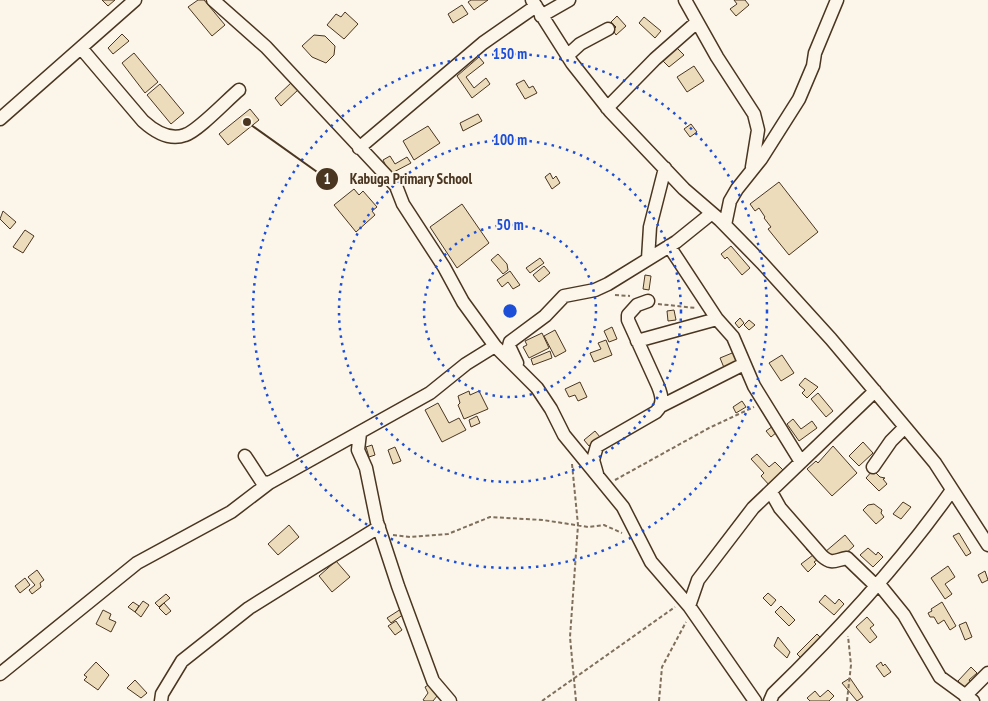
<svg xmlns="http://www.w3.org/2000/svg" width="988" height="701" font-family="'PT Sans Narrow',sans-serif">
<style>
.building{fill:#ecdcbc;stroke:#4a3520}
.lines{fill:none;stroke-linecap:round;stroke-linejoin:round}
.minor-casing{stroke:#4a3520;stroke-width:15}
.path{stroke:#7f6f5c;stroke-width:2;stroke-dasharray:4 2.5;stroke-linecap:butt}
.minor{stroke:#fbf6e9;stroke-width:12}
.ring{fill:none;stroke:#1d4ed8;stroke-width:2.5;stroke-dasharray:2.5 5}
.centre{fill:#1d4ed8;stroke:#fbf6e9;stroke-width:2.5}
.ring-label{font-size:15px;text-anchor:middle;font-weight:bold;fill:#1d4ed8;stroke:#fbf6e9;stroke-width:4;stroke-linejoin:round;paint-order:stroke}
.leader{fill:none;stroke:#4a3520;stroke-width:2}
.callout-dot{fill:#4a3520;stroke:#fbf6e9;stroke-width:2}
.mark-label{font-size:15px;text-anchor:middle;font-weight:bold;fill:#fff}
.callout-label{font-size:15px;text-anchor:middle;font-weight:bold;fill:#4a3520;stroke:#fbf6e9;stroke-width:4;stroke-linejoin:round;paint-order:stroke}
</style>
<rect width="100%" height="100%" fill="#fbf6e9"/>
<path class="building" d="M102,0H115L108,6Z
M198,0H204L225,25L212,36L188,7Z
M471,0H488L474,10L468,2Z
M734,0H745L749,5L736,16L730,9L737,4Z
M462,5L468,14L453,23L448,14Z
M345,12L358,24L344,39L327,25L336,14L341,17Z
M617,16L626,26L616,35L613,30L616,27L611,22Z
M644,17L661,31L655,38L639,23Z
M122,34L129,41L113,54L108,48Z
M314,35L325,36L335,46L334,55L326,63L312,57L302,46Z
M677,48L684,55L669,67L663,61Z
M134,53L158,82L145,93L122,63Z
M479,57L484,63L466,77L474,88L486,78L490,84L472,98L457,76Z
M694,66L704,81L687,92L677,77Z
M524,80L529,88L533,86L537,93L525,99L516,84Z
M292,82L299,89L281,106L275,98Z
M160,84L184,113L171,124L147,95Z
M250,109L259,120L228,145L219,134Z
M478,114L482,121L463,131L460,123Z
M691,124L697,132L690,137L684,129Z
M428,126L440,143L414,160L403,141Z
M390,156L395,164L407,157L411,163L390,174L383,160Z
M550,173L553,179L556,176L560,183L552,189L545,177Z
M779,182L818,232L789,255L768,229L771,227L764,218L765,217L759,208L755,211L750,204Z
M354,189L359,195L363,191L377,207L372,211L375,215L356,232L334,205Z
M462,204L489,243L457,268L430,227Z
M3,211L16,222L10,229L0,219Z
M25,230L34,236L23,253L13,247Z
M731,246L750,268L742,275L727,257L725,259L721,254Z
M498,254L507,264L508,270L503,274L491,260Z
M540,258L544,263L530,273L526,268Z
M544,266L550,273L539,282L533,275Z
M510,271L520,285L513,289L508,282L502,287L497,280Z
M645,275L651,276L649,290L643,289Z
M674,310L676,320L668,321L667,311Z
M740,318L744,323L739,328L735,323Z
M749,320L755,325L749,330L744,325Z
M612,327L617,339L609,342L604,331Z
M555,330L566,351L555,357L544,336Z
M542,333L549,348L529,358L523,347L527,345L525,341Z
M606,340L612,355L594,362L590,353L601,349L598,343Z
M550,351L552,358L533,365L531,359Z
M737,351L742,364L725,370L720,358Z
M782,355L794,373L781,381L769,363Z
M805,378L818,387L807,398L802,393L805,390L799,385Z
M580,382L587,397L578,401L575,395L569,397L565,389Z
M469,391L470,395L479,391L488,409L464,419L458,405L460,403L458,396Z
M818,393L833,411L826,417L811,399Z
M742,401L746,407L736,413L733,407Z
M438,403L449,423L459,418L466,430L442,442L425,410Z
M477,416L480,423L471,427L469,420Z
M793,419L801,429L812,421L817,428L799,441L787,424Z
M773,426L777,432L771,437L766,431Z
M595,431L600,437L589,446L584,440Z
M863,442L873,453L859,466L849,456Z
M372,445L375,455L369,457L366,447Z
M833,446L857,473L832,496L807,469L816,461L818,463Z
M395,447L401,461L393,464L388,450Z
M757,454L769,467L775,462L785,472L770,486L761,476L764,473L751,459Z
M873,470L880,477L885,478L883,479L887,484L879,491L866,478Z
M903,502L911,507L901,519L893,514Z
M874,504L882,510L881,513L884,517L876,524L863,510L868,505Z
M289,525L299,537L278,555L268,544Z
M959,533L971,553L966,556L953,536Z
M845,535L854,546L835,563L825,552Z
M810,545L821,557L814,562L816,564L808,572L801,564L813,555L806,549Z
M868,548L876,555L878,552L883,557L873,567L860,555Z
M336,561L350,577L332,592L319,576Z
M948,566L955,577L945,584L952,594L945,599L931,578Z
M37,570L44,580L40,583L41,587L32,594L29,590L35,585L28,577Z
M985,571L988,580L982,583L978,575Z
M25,578L30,585L20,593L15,586Z
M768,593L776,600L771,606L763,598Z
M166,594L170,598L159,607L155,603Z
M825,595L835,604L839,599L844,604L834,615L819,602Z
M143,601L149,605L141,617L135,612Z
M133,602L139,606L135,612L128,607Z
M942,602L956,626L950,630L944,620L938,624L934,617H930L928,613L932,611L931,609Z
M164,603L171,611L166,615L159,608Z
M781,606L795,620L789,626L775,612Z
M401,609L404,614L391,623L387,618Z
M103,610L111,614L109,619L116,622L111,632L96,624Z
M867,617L874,625L870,628L877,637L870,643L856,627Z
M396,621L402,630L395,635L388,626Z
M966,622L972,637L965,640L959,625Z
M817,634L823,640L802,659L797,654Z
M778,637L790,652L787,658L774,646Z
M96,662L109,675L98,690L84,680L87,677L84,675Z
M881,662L883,666L885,664L891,672L884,677L876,666Z
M971,667L977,673L969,680L972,684L966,690L958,681Z
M850,678L863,697L857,701L842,683Z
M135,680L147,693L141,698L127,688Z
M432,683L441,691L433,701H425L423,700L428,693L425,687Z
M828,690L834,696L829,701H810L807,698L815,691L820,697Z"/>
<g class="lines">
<g class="minor-casing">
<path id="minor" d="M213,0L266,47L396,186L403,204L444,267L463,302L495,346L537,388L551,409L564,435L623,507L651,562L689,606L755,701
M532,0L572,63L610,111L684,189L720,220L762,263L831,339L905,427L935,463L988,545
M685,0L717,57L754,114L758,130L752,167
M541,16L569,0
M81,48L143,121C154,131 169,141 185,135C198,131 227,100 239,90
M567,56L580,44L608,29
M607,108L655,59L697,22
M0,119L135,0
M359,148L483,43L536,6
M725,225L730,201L737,189L761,159L799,99L813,66L815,53L837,0
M669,246L717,319L733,337L754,386L801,462
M648,259L650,227L665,168
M637,341L717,319
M517,363L509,346L510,342L545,316L564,296L595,290L608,284L676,242L712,213
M661,406L744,364
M360,433L358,450L366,468L377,522L398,586L433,681L450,701
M245,456L262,482L269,483L430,393L466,364L495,346
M873,467L891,441L905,427
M597,474L593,460L597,446L656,412C664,404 662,396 658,386L628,320V315L637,305L648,301
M771,492L780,508L822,556C832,565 835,560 847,558L876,586
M878,583L904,615L940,677L973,701
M689,606L698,580L753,508L875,391
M0,674L137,563L231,512L269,483
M965,696L988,673
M161,701L162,694L182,661L249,608L379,527
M770,701L773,694C838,631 900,564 952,490"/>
</g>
<path class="path" d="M615,295L630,296
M658,304L696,308
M572,464L578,525L570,637L576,701
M615,480L709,428L754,407
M393,535L410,537L448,534L490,517L543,520L588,527L604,525L622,533
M542,701L675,607
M659,701L662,667L686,622
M847,701L851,665L848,636"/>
<use href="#minor" class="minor"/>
</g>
<g class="ring">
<circle cx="510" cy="311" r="86"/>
<circle cx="510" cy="311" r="171"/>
<circle cx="510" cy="311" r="257"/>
</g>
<circle cx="510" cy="311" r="8" class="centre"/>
<g class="ring-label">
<text x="510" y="59">150 m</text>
<text x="510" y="145">100 m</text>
<text x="510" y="230">50 m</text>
</g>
<path class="leader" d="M247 122L327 179"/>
<g class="callout-dot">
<circle cx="247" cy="122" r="5"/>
<circle cx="327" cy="179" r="12"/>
</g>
<g class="mark-label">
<text x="327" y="184">1</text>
</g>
<g class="callout-label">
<text x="411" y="184">Kabuga Primary School</text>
</g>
</svg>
